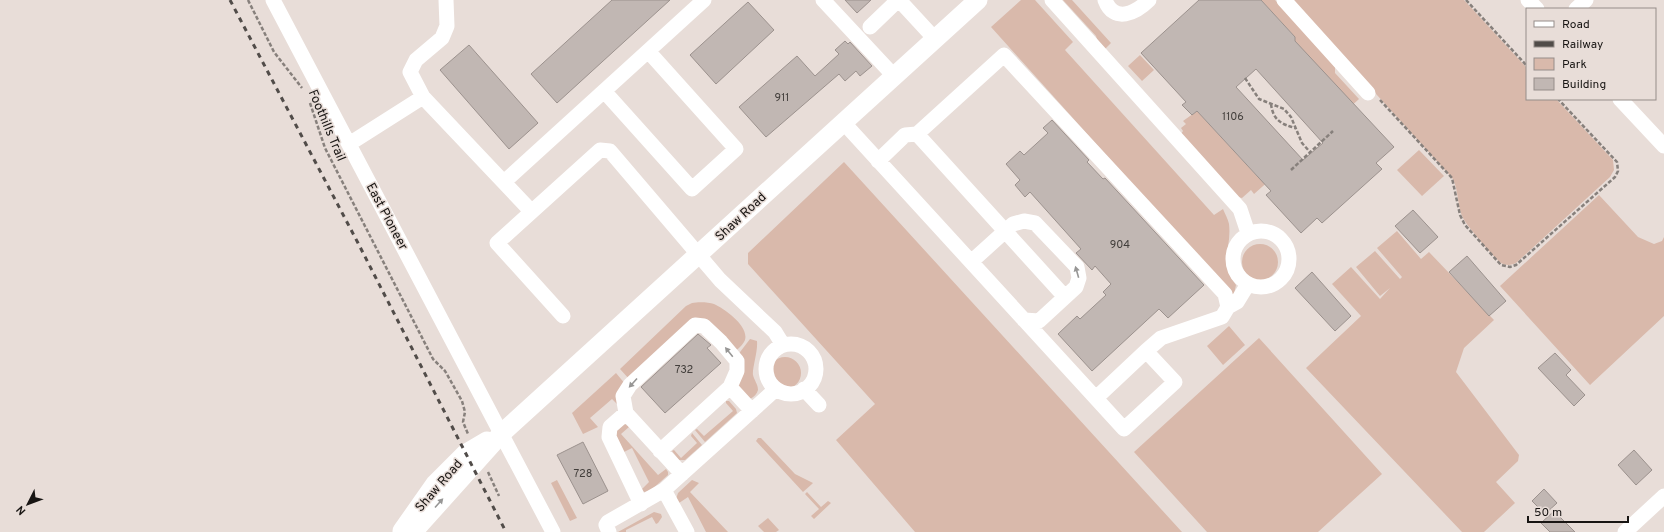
<svg xmlns="http://www.w3.org/2000/svg" width="1664" height="532" font-family="Overpass,sans-serif">
<style>
.green{fill:#d9b9ab}
.building{fill:#c1b7b3;stroke:#9c928e;fill-rule:evenodd}
.lines{fill:none;stroke-linecap:round;stroke-linejoin:round}
.path{stroke:#87807c;stroke-width:2.5;stroke-dasharray:4 2;stroke-linecap:butt}
.minor{stroke:#fff;stroke-width:15}
.major{stroke:#fff;stroke-width:19}
.rail{stroke:#514c49;stroke-width:3;stroke-dasharray:5 5;stroke-linecap:butt}
.oneway{fill:#979695}
.labels{text-anchor:middle;stroke-width:3;stroke-linejoin:round;paint-order:stroke}
.number-label{font-size:11px;fill:#423e3b}
.street-label{font-size:13px;fill:#181513;stroke:#e8ddd8}
</style>
<rect width="100%" height="100%" fill="#e8ddd8"/>
<path class="green" d="M1021,0H1035L1073,42L1065,50L1214,215L1223,209C1225,214 1228,219 1229,224C1232,249 1218,261 1236,285L1234,294H1231L991,27Z
M1063,0H1072L1111,43L1101,53L1096,36Z
M1261,0H1275L1335,67V73L1359,99L1347,110L1295,41V37Z
M1291,0H1464L1527,68V99H1556L1613,160L1614,170L1610,177L1516,263C1512,265 1506,266 1501,263C1494,258 1467,226 1463,218C1457,206 1459,192 1453,179Z
M1140,55L1154,70L1142,81L1128,66Z
M1197,111L1257,176L1271,179L1254,194L1251,190L1242,198L1238,197L1181,134L1183,131L1181,128L1186,124L1183,121Z
M1419,150L1444,176L1422,196L1397,170Z
M844,162L1182,532H915L836,440L875,404L748,264V253Z
M1599,195L1638,237L1654,244L1662,241L1664,237V316L1590,385L1500,286Z
M1397,231L1421,259L1429,252L1494,320L1464,348L1456,372L1519,455L1518,461L1496,482L1515,503L1484,532H1462L1306,368L1361,316L1332,284L1351,267L1380,299L1390,288L1380,296L1356,267L1375,251L1400,279L1402,277L1377,248Z
M1242 262a18 18 0 1 1 36 0a18 18 0 1 1-36 0Z
M692,303C698,302 708,302 714,304C725,309 749,326 745,340C743,345 738,349 734,352L706,322L630,380L620,369L686,306Z
M1229,326L1245,345L1223,365L1207,346Z
M1259,338L1382,474L1318,532H1207L1134,452Z
M750,339L757,341C758,352 752,368 753,375C754,380 758,384 758,390C757,394 754,397 750,399L739,388L737,356Z
M769 373a16 16 0 1 1 32 0a16 16 0 1 1-32 0Z
M616,373L626,385L620,407L612,399L590,418L598,427L583,434L572,413Z
M726,401H729L736,409L737,413L705,442L695,430L697,429L704,436L733,411L726,403Z
M625,424L629,427L621,434L658,475L666,469L668,472V475L650,491L644,492L642,489L649,482L632,448L624,452L614,436L618,428Z
M692,433L702,445L685,460H679L672,451L674,450L681,458L697,443L691,436Z
M758,438H761L795,474L813,483L812,484L803,492L756,441Z
M557,480L577,518L570,521L551,483Z
M692,480L699,483L690,492L728,532H706L688,497L679,503L676,499L678,493Z
M807,492L821,507L828,501L831,503L814,519L811,516L819,509L805,494Z
M654,512L661,514L662,517L658,523L656,524L652,517L626,530V532H618Z
M768,518L779,530L776,532H764L758,526Z"/>
<path class="building" d="M612,0H670L557,103L531,74Z
M845,0H871L857,13Z
M1199,0H1261L1295,37V41L1394,147L1376,163L1382,169L1322,223L1317,218L1301,233L1266,195L1271,191L1197,111L1192,115L1182,105L1186,102L1141,53ZM1256,69L1323,143L1303,160L1236,87Z
M748,2L774,30L716,84L690,55Z
M845,41L848,44L850,42L872,66L860,76L856,71L845,81L839,74L766,137L739,107L797,56L815,76L839,54L835,50Z
M469,45L538,123L509,149L440,70Z
M1052,120L1089,160L1087,162L1103,179L1105,178L1204,285L1168,318L1159,309L1092,371L1058,334L1077,316L1080,319L1106,295L1103,292L1111,284L1095,266L1092,270L1076,253L1081,249L1030,192L1025,197L1015,185L1020,180L1006,164L1020,151L1024,155L1048,133L1043,128Z
M1413,210L1438,237L1420,253L1395,226Z
M1467,256L1506,301L1489,316L1449,272Z
M1312,272L1351,316L1335,331L1295,288Z
M698,334L711,345L707,348L721,363L665,413L641,387Z
M1555,353L1571,370L1566,375L1585,395L1574,406L1538,368Z
M583,442L608,491L583,504L557,455Z
M1634,450L1652,470L1636,485L1618,465Z
M1544,489L1557,503L1545,514L1532,501Z
M1554,511L1575,532H1550L1541,523Z"/>
<g class="lines">
<path class="path" d="M248,0L274,52L302,88
M1466,0L1527,66
M1245,78L1259,99L1284,109L1291,117L1302,143L1310,152
M1380,100L1452,178L1460,215L1465,225L1501,265L1510,267L1516,265L1615,177L1618,171L1617,162L1558,99
M310,103L325,148L433,359L445,371L462,401L465,412L463,422L468,434
M1271,104C1273,120 1281,124 1295,128
M1291,170L1333,131
M488,472L499,496"/>
<path class="minor" d="M273,0L553,532
M823,0L894,76
M899,0L935,39
M1052,0L1240,209L1248,233
M1105,0C1114,24 1136,13 1149,0
M1284,0L1368,93
M1528,0L1537,9
M1576,9L1586,0
M870,27L898,0
M648,51L704,0
M423,97L410,72L416,60L442,38L447,26L446,0
M1620,99L1664,146
M843,122L1124,429L1175,382L1146,351L1096,398
M917,134L1004,55L1225,294L1228,307L1222,317L1161,338L1146,351
M349,144L423,97L531,211
M878,161L905,135L917,134L1065,297
M504,182L648,51L736,149L692,189L604,91
M1233 259a28 28 0 1 1 56 0a28 28 0 1 1-56 0Z
M971,262L1013,224L1024,221L1035,223L1077,267L1079,278L1076,287L1039,321L1024,320
M1228,307L1237,302L1248,284
M563,316L497,243L600,150L610,151L720,280L775,332L783,345
M766 369a25 25 0 1 1 50 0a25 25 0 1 1-50 0Z
M804,389L819,405
M626,413L623,396L630,385L695,325L704,326L721,342L737,361V371L730,387
M660,451L730,387L752,411
M664,490L687,532
M641,504L609,437L610,427L626,413L682,474
M609,532L606,525L608,522L664,490L776,389
M1625,532L1664,496"/>
<path class="major" d="M402,531L435,484L465,454L487,441
M413,532L502,433L978,0"/>
<path class="rail" d="M230,0L358,243L506,532"/>
</g>
<defs><path id="oneway-solid" d="M-6-.8H1V-3.2L6.5 0L1 3.2V.8H-6Z"/></defs>
<g class="oneway">
<use href="#oneway-solid" transform="translate(1077 272) rotate(-106)"/>
<use href="#oneway-solid" transform="translate(729 352) rotate(-129)"/>
<use href="#oneway-solid" transform="translate(633 383) rotate(132)"/>
<use href="#oneway-solid" transform="translate(439 503) rotate(-48)"/>
</g>
<g class="labels">
<g class="number-label">
<text x="782" y="101">911</text>
<text x="1233" y="120">1106</text>
<text x="1120" y="248">904</text>
<text x="684" y="373">732</text>
<text x="583" y="477">728</text>
</g>
<g class="street-label">
<text transform="translate(328 125) rotate(67)" y="5">Foothills Trail</text>
<text transform="translate(388 216) rotate(62)" y="5">East Pioneer</text>
<text transform="translate(740 216) rotate(-43)" y="5">Shaw Road</text>
<text transform="translate(438 485) rotate(-49)" y="5">Shaw Road</text>
</g>
</g>
<rect x="1526" y="8" width="130" height="92" fill="#e8ddd8" stroke="#958d89"/>
<rect x="1534" y="21" width="20" height="6" fill="#ffffff" stroke="#958d89"/>
<text x="1562" y="28" font-size="12" fill="#181513">Road</text>
<rect x="1534" y="41" width="20" height="6" fill="#514c49" stroke="#958d89"/>
<text x="1562" y="48" font-size="12" fill="#181513">Railway</text>
<rect x="1534" y="58" width="20" height="12" fill="#d9b9ab" stroke="#958d89"/>
<text x="1562" y="68" font-size="12" fill="#181513">Park</text>
<rect x="1534" y="78" width="20" height="12" fill="#c1b7b3" stroke="#958d89"/>
<text x="1562" y="88" font-size="12" fill="#181513">Building</text>
<g transform="translate(28 504) rotate(228)" stroke="#e8ddd8" stroke-width="3" paint-order="stroke">
<path d="M0-3L7 15L0 10L-7 15Z" fill="#181513"/>
<text y="-6" font-size="11" font-weight="bold" text-anchor="middle" fill="#181513">N</text>
</g>
<path d="M1528 516v6h100v-6" fill="none" stroke="#181513" stroke-width="2"/>
<text x="1534" y="516" font-size="12" fill="#181513" stroke="#e8ddd8" stroke-width="3" paint-order="stroke">50 m</text>
</svg>
